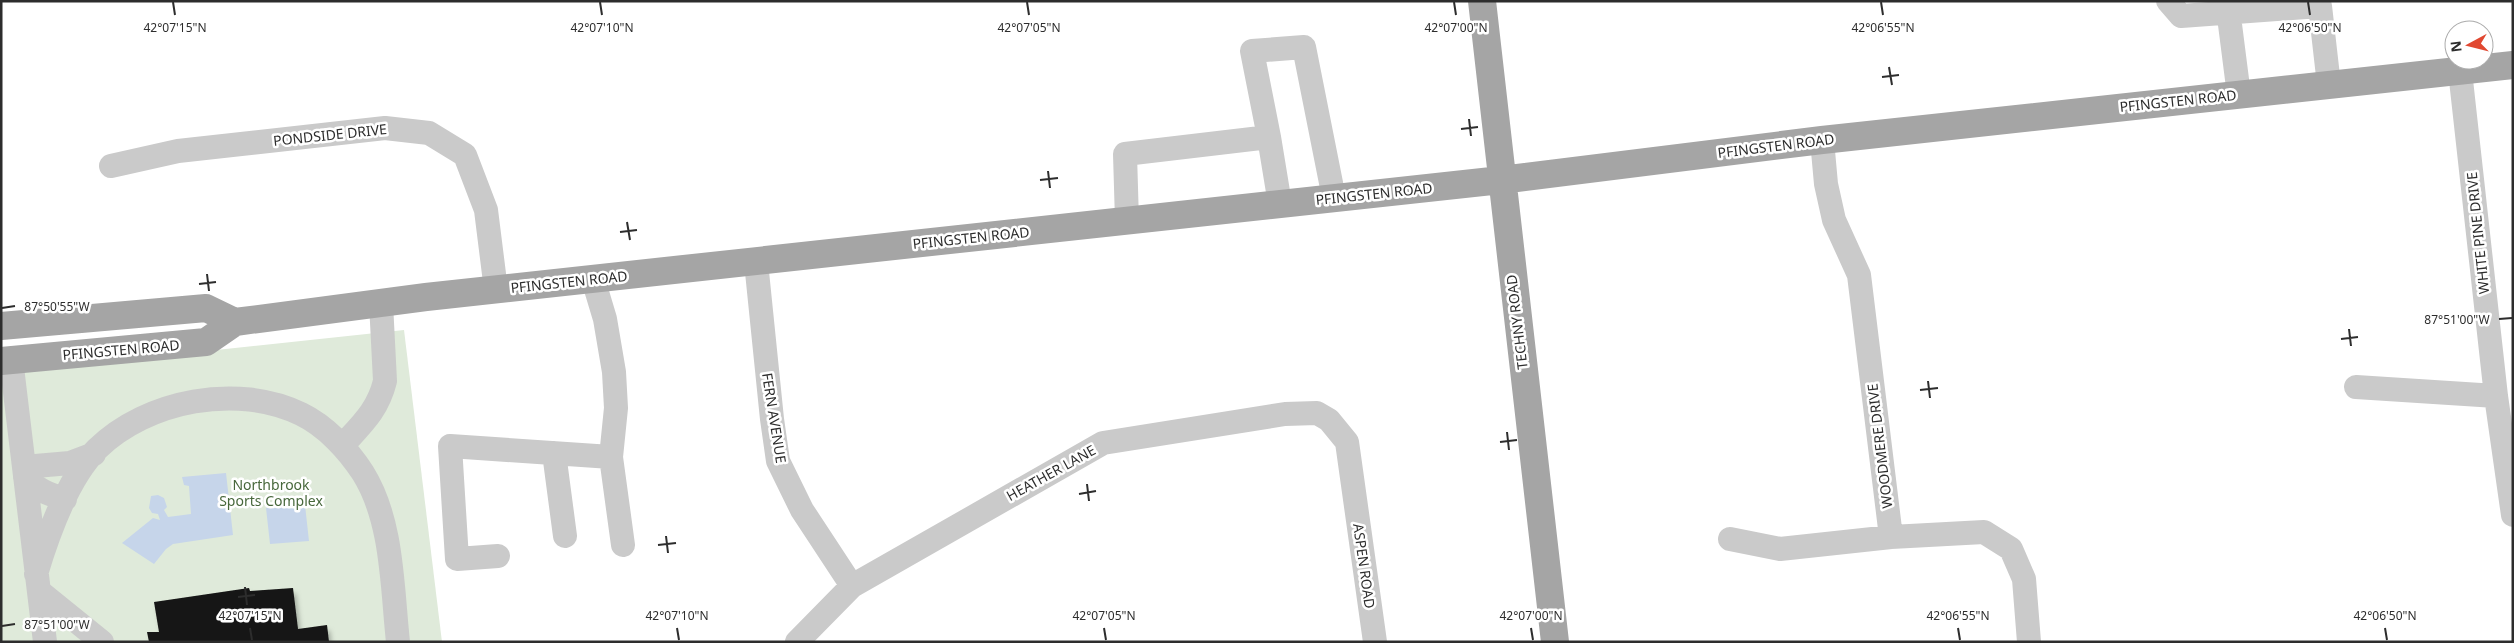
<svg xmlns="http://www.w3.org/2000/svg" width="2514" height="643" font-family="'Noto Sans',sans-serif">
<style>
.green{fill:#dfeada}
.water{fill:#c6d5ea}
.building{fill:#141414;filter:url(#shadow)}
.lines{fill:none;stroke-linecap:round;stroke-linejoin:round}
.minor{stroke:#cacaca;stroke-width:24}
.major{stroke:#a5a5a5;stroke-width:28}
.ticks{fill:none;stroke:#2d2d2d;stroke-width:2}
.labels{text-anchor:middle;stroke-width:5;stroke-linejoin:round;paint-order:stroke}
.street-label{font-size:14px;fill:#2d2d2d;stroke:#fff}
.park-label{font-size:14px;fill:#47673b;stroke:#fff}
.ticks-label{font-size:12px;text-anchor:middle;fill:#2d2d2d;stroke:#fff;stroke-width:5;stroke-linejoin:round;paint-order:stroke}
</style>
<defs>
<filter id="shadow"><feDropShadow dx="3" dy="5.5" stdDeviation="2.5" flood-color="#0004"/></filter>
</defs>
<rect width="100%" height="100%" fill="#fff"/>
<path class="green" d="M404,330L442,642H1V373Z"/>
<path class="water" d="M226,473L233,535L173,544L166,549L154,564L122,543L153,518L160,520L158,514L152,513L149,508L151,496L158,495L164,498L167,507L164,510L168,517L191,514L189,486L184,485L182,477Z
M305,505L309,541L270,544L266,508Z"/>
<path class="building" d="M249,588L250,591L293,588L298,629L327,625L329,642H149L147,632H159L154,602Z"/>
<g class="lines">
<path class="minor" d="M2168,1L2181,16L2320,6L2329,85
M2227,1L2239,95
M2460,71L2496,396L2513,515
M1269,137L1280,204
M1822,140L1826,184L1834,220L1859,275L1891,537
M111,166L178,151L385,128L429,133L465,155L486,210L496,290
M1127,221L1125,154L1269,137L1252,51L1304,47L1334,198
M756,262L772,419L778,461L802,510L852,586
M593,279L605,319L614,372L616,408L611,457L623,545
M11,359L45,642
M2356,387L2496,396
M342,446C362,424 378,410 385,381L381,303
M554,453L565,536
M24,467L70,463L94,454
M25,477C37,490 48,494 65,499
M1730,539L1780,549L1891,537L1984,532L2011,549L2024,579L2029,642
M498,556L457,559L450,446L611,457
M36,574C48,534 68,478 97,449C147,400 238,383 301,414C326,426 348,450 363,473C393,521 392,587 398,642
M39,591L102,642
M797,642L852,586L1103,443L1285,414L1317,413L1329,420L1347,442L1375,642"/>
<path class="major" d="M1482,1L1555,642
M1,326L206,308L235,322
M1,361L206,342L235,322L426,297L1501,180L1822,140L2513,65"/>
</g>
<path class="ticks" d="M173,2L175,15M600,2L602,15M1027,2L1029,15M1454,2L1456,15M1881,2L1883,15M2308,2L2310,15M1889,67L1892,85M1882,77L1899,75M1469,119L1471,136M1461,129L1478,127M1048,171L1050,188M1040,180L1058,178M627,222L630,240M620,232L637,230M207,274L209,291M199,284L216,282M2,308L15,306M2499,319L2512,318M2349,329L2351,346M2341,339L2358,337M1928,381L1930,398M1920,390L1938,388M1507,432L1509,450M1500,442L1517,440M1087,484L1089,501M1079,494L1096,491M666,536L668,553M658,545L676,543M245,587L247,605M238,597L255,595M2,626L15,624M250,628L252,640M677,628L679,640M1104,628L1106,640M1531,628L1533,640M1958,628L1960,640M2385,628L2387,640"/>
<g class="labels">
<g class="street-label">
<text transform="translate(2178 101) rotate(-6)" y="5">PFINGSTEN ROAD</text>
<text transform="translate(330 135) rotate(-6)" y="5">PONDSIDE DRIVE</text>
<text transform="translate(1776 146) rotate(-7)" y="5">PFINGSTEN ROAD</text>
<text transform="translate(1374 194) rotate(-6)" y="5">PFINGSTEN ROAD</text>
<text transform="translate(2478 233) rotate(-96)" y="5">WHITE PINE DRIVE</text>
<text transform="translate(971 238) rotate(-6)" y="5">PFINGSTEN ROAD</text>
<text transform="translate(569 282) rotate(-6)" y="5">PFINGSTEN ROAD</text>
<text transform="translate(1517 322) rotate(-97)" y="5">TECHNY ROAD</text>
<text transform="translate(121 350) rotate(-5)" y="5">PFINGSTEN ROAD</text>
<text transform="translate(774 418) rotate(81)" y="5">FERN AVENUE</text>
<text transform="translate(1880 446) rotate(-97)" y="5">WOODMERE DRIVE</text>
<text transform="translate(1051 473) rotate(-29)" y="5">HEATHER LANE</text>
<text transform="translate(1364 566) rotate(82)" y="5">ASPEN ROAD</text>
</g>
<g class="park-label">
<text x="271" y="490">Northbrook<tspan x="271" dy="16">Sports Complex</tspan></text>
</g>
</g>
<g class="ticks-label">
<text x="175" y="32">42°07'15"N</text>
<text x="602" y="32">42°07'10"N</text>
<text x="1029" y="32">42°07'05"N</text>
<text x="1456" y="32">42°07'00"N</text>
<text x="1883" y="32">42°06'55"N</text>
<text x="2310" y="32">42°06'50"N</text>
<text x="57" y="311">87°50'55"W</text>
<text x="2457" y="324">87°51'00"W</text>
<text x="250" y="620">42°07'15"N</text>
<text x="677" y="620">42°07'10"N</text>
<text x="1104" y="620">42°07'05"N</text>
<text x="1531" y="620">42°07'00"N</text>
<text x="1958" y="620">42°06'55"N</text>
<text x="2385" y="620">42°06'50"N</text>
<text x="57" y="629">87°51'00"W</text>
</g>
<rect width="2514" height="643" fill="none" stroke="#2d2d2d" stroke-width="5"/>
<g transform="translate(2469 45) rotate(263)"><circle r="24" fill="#ffffff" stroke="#ababab"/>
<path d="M0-4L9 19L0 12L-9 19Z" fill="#e14831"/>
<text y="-8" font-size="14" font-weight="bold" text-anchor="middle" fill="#2d2d2d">N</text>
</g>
</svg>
